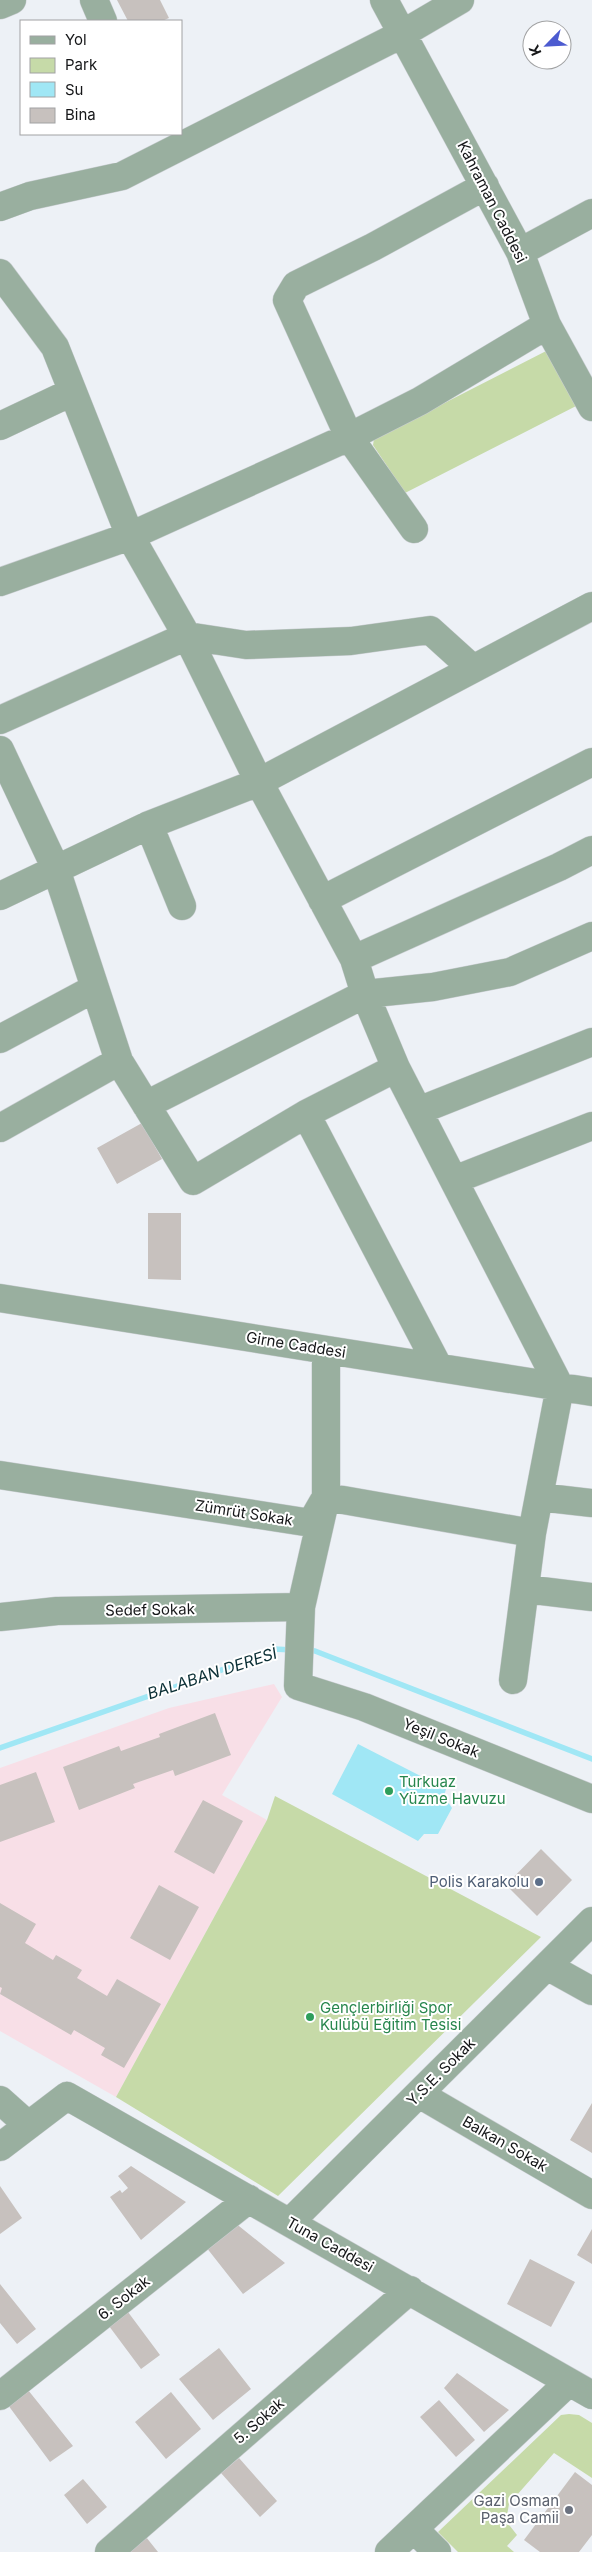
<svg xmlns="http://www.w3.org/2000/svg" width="592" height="2552" font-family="Inter,sans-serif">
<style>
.education{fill:#f8dfe7}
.green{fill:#c6daa8}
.water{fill:#a0e7f5}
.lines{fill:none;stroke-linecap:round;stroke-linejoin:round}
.stream{stroke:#a0e7f5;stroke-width:5.5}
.building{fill:#c7c1be}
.minor-casing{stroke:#caced2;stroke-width:29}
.minor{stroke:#99af9f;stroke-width:28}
.leisure-dot{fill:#2e9e5b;stroke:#fff;stroke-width:2}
.service-dot{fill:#5c6f8a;stroke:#fff;stroke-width:2}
.worship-dot{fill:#6b7280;stroke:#fff;stroke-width:2}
.labels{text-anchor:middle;stroke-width:4;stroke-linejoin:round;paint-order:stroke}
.street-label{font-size:15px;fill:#151618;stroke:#fff}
.leisure-label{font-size:15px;fill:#27864d;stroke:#fff;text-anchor:start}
.service-label{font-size:15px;fill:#4e5e75;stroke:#fff;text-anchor:end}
.worship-label{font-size:15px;fill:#5b616d;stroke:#fff;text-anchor:end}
.water-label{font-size:16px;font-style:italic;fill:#0b2f35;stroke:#fff}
</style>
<rect width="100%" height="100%" fill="#edf1f6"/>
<path class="education" d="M274,1684L282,1697L222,1795L267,1820L116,2097L0,2031V1768L169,1708Z"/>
<path class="green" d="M552,348L582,403L405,493L373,445L374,439Z
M275,1796L541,1937L278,2196L116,2097L267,1820Z
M569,2414L579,2415L592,2423V2478L554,2453L509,2504L506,2521L517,2535L507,2546L514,2552H458L438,2532L561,2415Z"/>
<path class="water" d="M358,1744L446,1789L444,1796L452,1808L438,1834H424L418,1841L332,1794Z"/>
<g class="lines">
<path class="stream" d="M307,1650L315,1651L592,1759
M0,1748L209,1675L274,1649L293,1650"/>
</g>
<path class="building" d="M117,0H160L169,18L162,21H128Z
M142,1123L162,1159L117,1184L97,1148Z
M148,1213H181V1280L148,1279Z
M215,1713L231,1755L175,1776L173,1770L133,1784L135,1788L79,1810L63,1767L119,1746L121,1751L160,1737L159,1734Z
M36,1772L55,1822L0,1842V1785Z
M203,1800L243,1821L214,1874L174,1852Z
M541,1849L572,1880L537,1916L506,1885Z
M159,1885L199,1907L170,1960L130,1938Z
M0,1903L36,1924L25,1943L53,1960L56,1955L82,1970L77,1978L107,1996L117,1979L161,2004L124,2068L101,2055L105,2048L74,2030L71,2035L0,1994L2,1988L0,1987Z
M592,2103V2153L570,2140Z
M131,2166L186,2202L141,2240L110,2197L120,2190L122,2193L128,2188L118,2176Z
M0,2186L22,2218L0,2234Z
M234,2222L285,2263L243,2294L206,2247Z
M592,2229V2264L577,2255Z
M530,2259L575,2282L551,2327L507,2304Z
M0,2284L36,2329L17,2344L0,2323Z
M128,2312L160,2355L141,2369L109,2326Z
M219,2348L251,2389L213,2420L179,2379Z
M457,2373L509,2410L484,2432L444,2388Z
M28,2390L73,2446L50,2462L8,2405Z
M171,2392L201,2429L166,2459L135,2422Z
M439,2400L475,2440L456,2457L420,2417Z
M239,2458L277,2501L260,2517L221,2473Z
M575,2472L592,2485V2535L579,2552H540L524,2540Z
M83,2479L107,2507L87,2524L64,2495Z
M146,2537L158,2552H128Z"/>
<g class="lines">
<g class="minor-casing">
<path id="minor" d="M94,0L103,21
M384,0L520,252L547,325L592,407
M0,5L12,0
M0,207L30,196L122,176L402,34L460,0
M520,252L592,213
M0,273L55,347L130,536L187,636L259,782L354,959L365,994L396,1068L560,1387L532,1533L513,1680
M0,426L72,392
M414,529L349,437L287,300L296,285L373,247L485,186
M0,582L130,536L349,437L420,401L547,325
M0,720L187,636L246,645L351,641L430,630L472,668
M0,750L56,869L119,1061L193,1181L306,1114L396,1068
M149,825L182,906
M0,896L149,825L259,782L592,606
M322,900L592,762
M354,959L559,867L592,850
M0,1039L95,988
M146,1105L365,994L433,987L510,972L592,936
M418,1111L592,1042
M306,1114L439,1368
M0,1128L119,1061
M454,1180L592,1126
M0,1298L592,1392
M326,1350V1497L301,1607L298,1686L364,1707L592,1799
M0,1475L311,1523L326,1497L532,1533
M539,1497L592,1503
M525,1589L592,1597
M0,1617L57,1611L301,1607
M547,1966L592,1991
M419,2094L592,2195
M0,2100L28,2125
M0,2147L67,2096L592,2395
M290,2222L592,1921
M0,2396L249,2199
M414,2529L437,2552
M109,2552L410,2290
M389,2552L569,2382"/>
</g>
<use href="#minor" class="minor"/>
</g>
<g class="leisure-dot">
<circle cx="389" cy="1791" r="5"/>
<circle cx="310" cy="2017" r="5"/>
</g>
<circle class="service-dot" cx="539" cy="1882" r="5"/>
<circle class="worship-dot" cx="569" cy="2510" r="5"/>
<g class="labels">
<g class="street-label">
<text transform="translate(492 202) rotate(63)" y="5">Kahraman Caddesi</text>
<text transform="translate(296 1345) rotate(9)" y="5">Girne Caddesi</text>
<text transform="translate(244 1513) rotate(9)" y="5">Zümrüt Sokak</text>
<text transform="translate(150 1610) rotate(-1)" y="5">Sedef Sokak</text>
<text transform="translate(441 1738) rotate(22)" y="5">Yeşil Sokak</text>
<text transform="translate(441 2072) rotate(-45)" y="5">Y.S.E. Sokak</text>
<text transform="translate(505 2144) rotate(30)" y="5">Balkan Sokak</text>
<text transform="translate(330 2245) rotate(29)" y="5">Tuna Caddesi</text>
<text transform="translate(124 2298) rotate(-38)" y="5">6. Sokak</text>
<text transform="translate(259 2421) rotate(-41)" y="5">5. Sokak</text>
</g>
<g class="leisure-label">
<text x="399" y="1787">Turkuaz<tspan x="399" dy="17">Yüzme Havuzu</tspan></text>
<text x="320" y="2013">Gençlerbirliği Spor<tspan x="320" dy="17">Kulübü Eğitim Tesisi</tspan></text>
</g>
<g class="service-label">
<text x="529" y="1887">Polis Karakolu</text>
</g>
<g class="worship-label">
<text x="559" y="2506">Gazi Osman<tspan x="559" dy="17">Paşa Camii</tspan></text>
</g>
<g class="water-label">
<text transform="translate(212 1673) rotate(-18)" y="6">BALABAN DERESİ</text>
</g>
</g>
<rect x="20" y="20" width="162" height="115" fill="#ffffff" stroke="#a1a2a3"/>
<rect x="30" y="36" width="25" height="8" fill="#99af9f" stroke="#a1a2a3"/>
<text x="65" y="45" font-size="15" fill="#151618">Yol</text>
<rect x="30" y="58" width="25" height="15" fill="#c6daa8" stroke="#a1a2a3"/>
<text x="65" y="70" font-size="15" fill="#151618">Park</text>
<rect x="30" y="82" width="25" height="15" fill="#a0e7f5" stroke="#a1a2a3"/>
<text x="65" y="95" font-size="15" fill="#151618">Su</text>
<rect x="30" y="108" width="25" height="15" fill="#c7c1be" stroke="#a1a2a3"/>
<text x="65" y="120" font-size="15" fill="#151618">Bina</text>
<g transform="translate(547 45) rotate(246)"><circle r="24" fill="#ffffff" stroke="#a1a2a3"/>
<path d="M0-4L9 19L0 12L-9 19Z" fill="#4c5bd0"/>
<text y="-8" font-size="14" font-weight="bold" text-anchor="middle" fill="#151618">K</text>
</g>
</svg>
